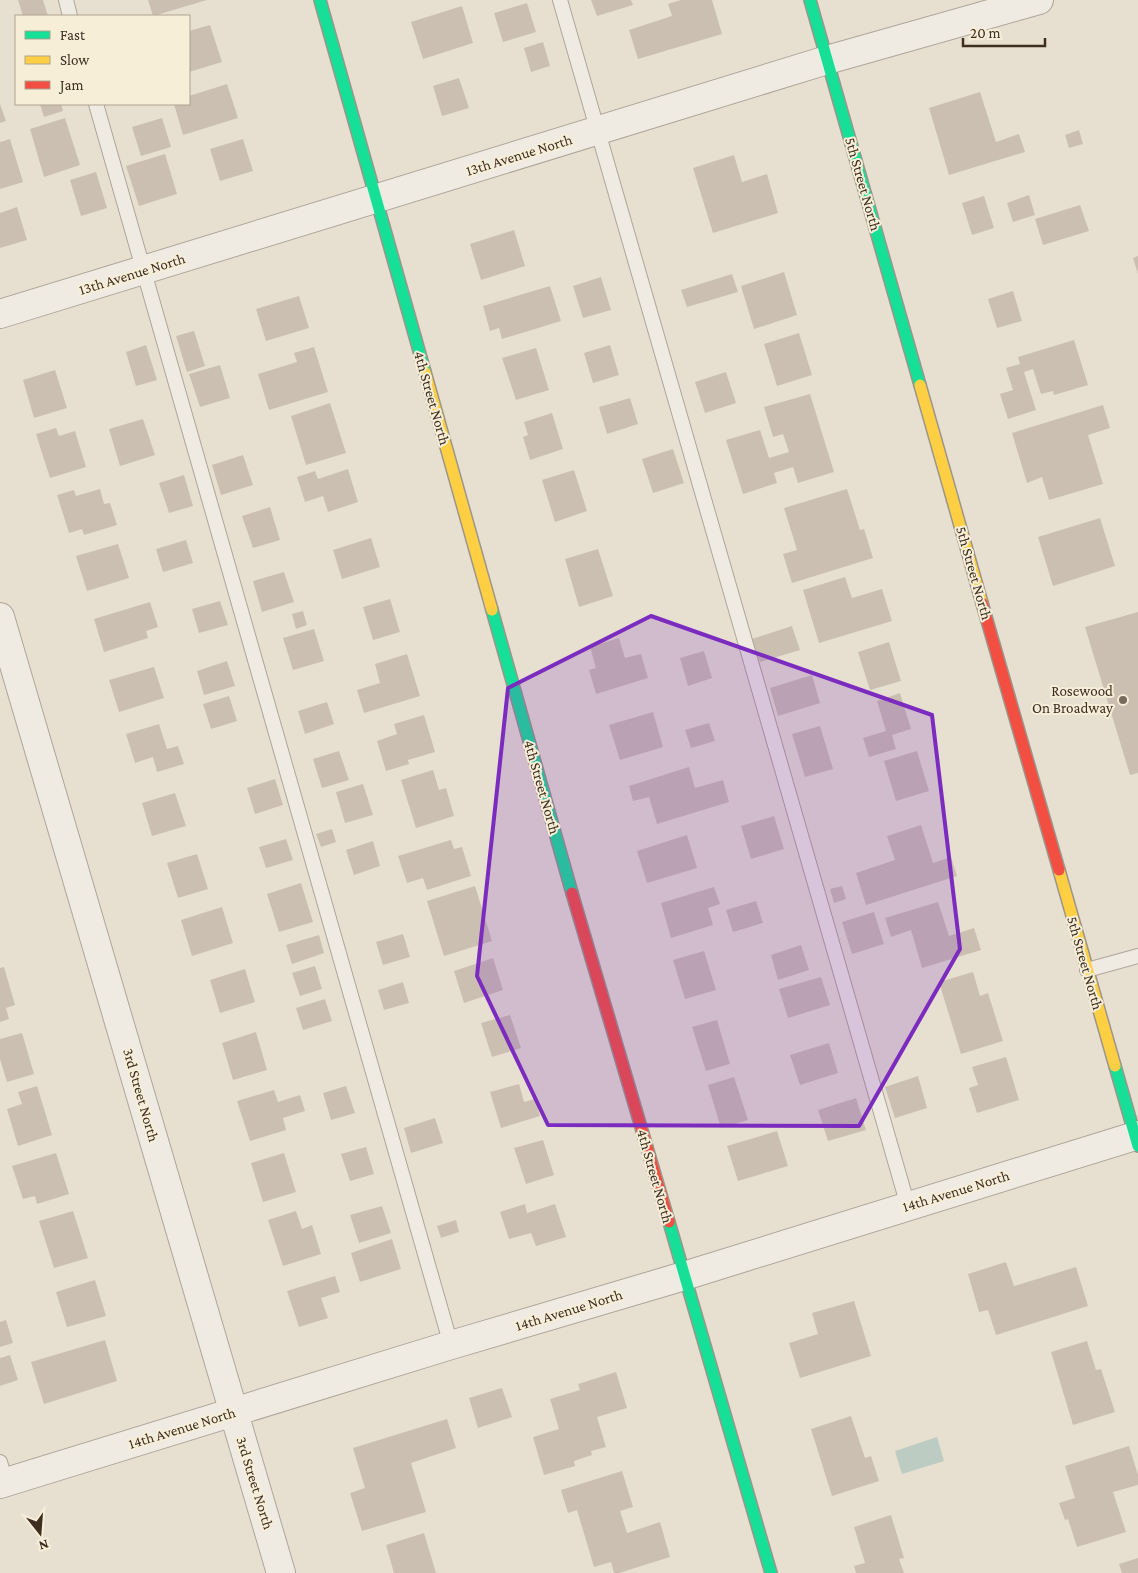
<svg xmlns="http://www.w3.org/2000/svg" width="1138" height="1573" font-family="'Crimson Pro',serif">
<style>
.water{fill:#bcccc2}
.building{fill:#cbbfb2}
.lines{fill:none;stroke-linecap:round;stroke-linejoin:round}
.lane-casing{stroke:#ada599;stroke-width:16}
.street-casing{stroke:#ada599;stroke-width:30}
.fast-casing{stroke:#9c958a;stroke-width:14}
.slow-casing{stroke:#9c958a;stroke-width:14}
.jam-casing{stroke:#9c958a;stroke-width:14}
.lane{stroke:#efebe3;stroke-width:14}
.street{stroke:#efebe3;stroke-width:28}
.fast{stroke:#16e098;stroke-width:11}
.slow{stroke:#ffcf43;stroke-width:11}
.jam{stroke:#f24e42;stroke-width:11}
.marked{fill:#7b2cbf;fill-opacity:0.2;stroke:#7b2cbf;stroke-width:4;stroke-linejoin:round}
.poi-dot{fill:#786c5e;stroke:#f7eed8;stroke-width:2}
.labels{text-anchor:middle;stroke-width:4;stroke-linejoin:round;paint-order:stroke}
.street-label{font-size:15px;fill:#3d2e20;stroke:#f7eed8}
.poi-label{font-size:15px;fill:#3d2e20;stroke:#f7eed8;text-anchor:end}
</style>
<rect width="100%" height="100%" fill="#e7e0d1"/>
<path class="water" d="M937,1437L944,1461L902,1474L895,1451Z"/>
<path class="building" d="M18,0H43L48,16H23Z
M148,0H207L153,16Z
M591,0H631L633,5L597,16Z
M681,0H712L722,34L638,59L629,30L672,16L668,4Z
M527,3L536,32L503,42L494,13Z
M462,6L473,43L423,59L411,22Z
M210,25L222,62L189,72V31Z
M543,42L550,66L531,72L524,48Z
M459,78L469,108L442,116L433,86Z
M227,84L238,118L183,135L174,104H189V96Z
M980,92L996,142L1019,134L1025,152L949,175L929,108Z
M0,104L6,121L0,123Z
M40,104H61L63,111L44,117Z
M65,118L80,165L44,177L30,129Z
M162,118L171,147L141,156L132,127Z
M1079,130L1083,144L1069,148L1065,135Z
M10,139L23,182L0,189V142Z
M243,139L253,171L220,181L210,149Z
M165,154L177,194L139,206L126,166Z
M734,155L742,182L767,174L778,213L713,233L693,168Z
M96,172L107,208L81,216L70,180Z
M1029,195L1035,215L1013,222L1007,203Z
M984,196L994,228L972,235L962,203Z
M1080,205L1089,231L1043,245L1035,219Z
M17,207L27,240L0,248V213Z
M514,230L525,266L481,280L470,244Z
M1138,256V274L1133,258Z
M784,272L797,315L754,329L741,286Z
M732,274L738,292L687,307L681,290Z
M601,277L611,310L583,318L573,286Z
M550,286L561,321L502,339L499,328L490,331L483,306Z
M1013,291L1022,321L997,328L988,299Z
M299,296L309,328L266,341L256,309Z
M194,331L205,366L187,372L176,336Z
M799,333L812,375L777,386L764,344Z
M1074,340L1088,385L1054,395L1053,391L1041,394L1033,369L1024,372L1036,410L1008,419L1000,394L1013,390L1006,368L1020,364L1018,357Z
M146,345L157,380L136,386L126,352Z
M610,345L619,375L593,383L584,353Z
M314,347L328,392L269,410L258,374L297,362L294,353Z
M536,348L549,390L516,400L502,358Z
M220,365L230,398L200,407L189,374Z
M55,370L67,408L34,418L23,380Z
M726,372L736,403L705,413L695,382Z
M810,394L834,472L798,483L793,467L774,473L777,483L743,494L726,440L760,430L769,458L789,452L783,434L773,437L764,407Z
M630,398L638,424L607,434L599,407Z
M330,403L346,453L306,465L291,416Z
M1103,405L1110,428L1088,435L1103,484L1049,500L1042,477L1027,483L1012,433Z
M552,413L563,449L530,460L523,437L528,435L524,422Z
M143,419L155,455L120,466L109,429Z
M56,428L59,436L75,431L86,467L50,478L36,434Z
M673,449L684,483L653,493L642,459Z
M243,455L253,485L221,495L212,465Z
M348,469L358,502L328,512L323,496L305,502L297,477L315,471L318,479Z
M574,470L587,511L555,522L542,480Z
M184,475L193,506L169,513L159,483Z
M100,489L104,504L110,503L117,525L84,535L82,529L69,533L57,495L74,490L76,496Z
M847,489L860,530L864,529L873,558L792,583L783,554L797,550L784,508Z
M270,507L280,540L253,548L242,516Z
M1100,518L1115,566L1053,586L1038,537Z
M371,538L380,567L342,579L333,550Z
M186,540L193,563L163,572L156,549Z
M118,544L129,578L87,591L76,556Z
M598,549L613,596L579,607L565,559Z
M284,572L294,602L262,612L253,581Z
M845,577L852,598L882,589L892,621L819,643L803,590Z
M390,599L400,632L373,640L363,607Z
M220,601L228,625L199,633L192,609Z
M150,602L158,627L146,631L148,638L104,652L94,619Z
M303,611L307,625L296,629L292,614Z
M1138,612V773L1130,775L1085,627Z
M792,626L800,650L760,662L752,639Z
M314,629L324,661L293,670L283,638Z
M619,638L625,658L641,654L648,678L596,694L589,670L596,668L590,647Z
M889,642L901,681L870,690L858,652Z
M704,651L712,678L688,686L680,658Z
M407,654L420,696L364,713L357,690L380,683L375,664Z
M227,661L235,686L204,695L197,671Z
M154,667L164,698L119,712L109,680Z
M812,675L820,703L778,716L770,688Z
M900,693L911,729L892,735L896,749L869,757L863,738L886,731L877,701Z
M229,696L237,721L211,729L203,704Z
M327,702L334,724L305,734L298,711Z
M653,712L663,747L620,760L609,725Z
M424,715L435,752L408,760L409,764L386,771L377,741L397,734L394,724Z
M709,723L715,741L691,748L685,730Z
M159,724L167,749L178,746L184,764L157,772L153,757L135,763L126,734Z
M820,726L833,769L805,777L792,734Z
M339,751L349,780L322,788L313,759Z
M917,751L929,791L896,801L884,761Z
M689,767L695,788L723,780L729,802L657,824L649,797L633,801L629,786Z
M433,770L439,790L446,788L454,816L416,828L401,780Z
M275,779L283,805L255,814L247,788Z
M363,784L373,815L345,823L336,792Z
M175,793L186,826L152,836L142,803Z
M774,816L784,849L751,859L741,826Z
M921,825L933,863L951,857L957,876L866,905L856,873L895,860L887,836Z
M332,829L336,842L321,847L316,834Z
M687,835L697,868L647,883L637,851Z
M286,839L293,860L266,868L259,847Z
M451,840L454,849L462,847L471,876L427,890L423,878L407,883L398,856Z
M373,841L380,866L354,875L346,850Z
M197,854L208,889L178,898L167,863Z
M301,883L313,922L279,932L267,894Z
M475,886L492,941L444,956L427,901Z
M842,886L846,899L834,903L830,889Z
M714,887L720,904L708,908L713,925L671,938L661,903Z
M756,901L763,923L733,932L726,910Z
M938,902L949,936L974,928L981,950L922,968L911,930L891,937L885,918Z
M222,907L233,943L192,956L181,920Z
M874,912L884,944L852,954L842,922Z
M403,934L410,957L383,965L376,942Z
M319,935L324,953L292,964L286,945Z
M801,945L809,970L778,980L771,955Z
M704,951L716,990L685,999L673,960Z
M493,958L503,990L464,1003L454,971Z
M315,966L322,989L300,996L292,973Z
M4,967L15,1005L6,1008L9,1019L0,1022V968Z
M245,969L255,1002L220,1013L210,980Z
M973,972L980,996L988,993L1003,1041L961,1054L939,982Z
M821,977L830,1005L788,1018L779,989Z
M403,982L409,1003L384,1010L378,990Z
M325,999L332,1021L303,1030L296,1008Z
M510,1015L521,1048L492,1057L481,1023Z
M717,1020L730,1064L706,1071L692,1027Z
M256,1032L267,1070L233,1080L222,1043Z
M22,1033L34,1074L7,1082L0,1059V1039Z
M829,1043L838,1073L800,1085L790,1055Z
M1006,1057L1019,1100L977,1113L969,1088L978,1085L972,1067Z
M918,1076L927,1108L895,1118L885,1087Z
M734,1077L748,1120L721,1128L708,1085Z
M519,1084L524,1102L535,1099L540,1116L501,1128L490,1092Z
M37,1086L52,1135L18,1146L7,1109L22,1104L18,1092Z
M346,1086L355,1113L331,1120L323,1093Z
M274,1090L278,1102L300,1095L305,1111L283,1118L286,1130L250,1141L237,1101Z
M856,1098L866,1130L828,1141L818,1110Z
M435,1118L443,1143L411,1153L404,1128Z
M777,1131L788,1166L738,1181L727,1146Z
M543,1140L554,1175L526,1184L514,1148Z
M366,1147L374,1174L350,1181L341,1154Z
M56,1153L69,1194L37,1204L35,1196L23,1199L12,1166Z
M284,1153L296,1192L263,1202L251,1163Z
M525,1204L527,1213L555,1204L566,1237L536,1246L531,1233L509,1239L500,1212Z
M382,1206L391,1233L359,1243L350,1215Z
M73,1211L88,1258L54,1268L39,1221Z
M296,1211L302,1229L312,1225L321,1254L283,1266L268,1220Z
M456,1220L459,1232L441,1238L437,1226Z
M392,1239L401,1269L360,1282L351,1253Z
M1006,1262L1014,1286L1076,1267L1088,1306L996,1335L988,1310L979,1312L968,1274Z
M335,1276L340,1292L321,1298L328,1318L299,1327L287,1291Z
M95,1280L106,1316L67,1327L56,1292Z
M854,1301L871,1356L800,1378L789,1343L818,1334L812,1313Z
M6,1320L13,1343L0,1347V1322Z
M105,1340L117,1381L44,1404L31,1362Z
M1087,1341L1096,1370L1101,1369L1115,1412L1073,1425L1051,1352Z
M10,1355L18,1380L0,1386V1358Z
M616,1372L627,1408L597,1417L606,1447L591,1451L592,1455L574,1461L575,1466L544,1475L533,1437L559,1429L550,1399L580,1390L578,1384Z
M502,1388L512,1417L478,1428L469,1398Z
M851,1416L865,1458L871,1456L879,1481L832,1496L811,1429Z
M447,1419L456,1448L411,1463L426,1512L362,1531L350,1493L365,1488L353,1448Z
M1129,1446L1138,1475V1485L1113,1492L1126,1532L1077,1547L1068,1519L1065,1520L1059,1503L1075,1498L1065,1466Z
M622,1471L633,1507L620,1511L627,1533L660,1522L670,1557L619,1573H614L611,1562L594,1567L577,1510L568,1513L561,1490Z
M891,1515L904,1558L899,1559L904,1573H856L854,1566L865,1563L854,1527Z
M424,1533L436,1573H394L386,1545Z
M1138,1558V1573H1122L1119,1564Z"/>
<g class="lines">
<g class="lane-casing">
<path id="lane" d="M66,0L70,16
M560,0L908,1206
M96,104L451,1345
M1087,970L1138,956
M0,1462L6,1483"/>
</g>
<g class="street-casing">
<path id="street" d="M0,314L827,60L1039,0
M0,617L281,1573
M0,1484L451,1345L684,1276L1138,1135"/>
</g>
<g class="fast-casing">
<path id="fast" d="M320,0L425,372
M810,0L920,385
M492,610L572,893
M1115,1066L1138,1146
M669,1222L771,1573"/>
</g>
<g class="slow-casing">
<path id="slow" d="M425,372L492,610
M920,385L982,603
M1059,870L1115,1066"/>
</g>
<g class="jam-casing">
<path id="jam" d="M982,603L1059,870
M572,893L669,1222"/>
</g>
<use href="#lane" class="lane"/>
<use href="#street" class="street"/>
<use href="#fast" class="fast"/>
<use href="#slow" class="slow"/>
<use href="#jam" class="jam"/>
</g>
<path class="marked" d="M651,616L932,715L960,949L859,1126L548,1125L477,976L508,688Z"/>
<circle class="poi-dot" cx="1123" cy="700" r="5"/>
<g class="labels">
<g class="street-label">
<text transform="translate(519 155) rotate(-17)" y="5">13th Avenue North</text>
<text transform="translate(863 184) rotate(74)" y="5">5th Street North</text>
<text transform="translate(132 274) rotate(-17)" y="5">13th Avenue North</text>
<text transform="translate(432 398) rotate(74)" y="5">4th Street North</text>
<text transform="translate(974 573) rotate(74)" y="5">5th Street North</text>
<text transform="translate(542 787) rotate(74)" y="5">4th Street North</text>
<text transform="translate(1085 963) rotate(74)" y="5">5th Street North</text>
<text transform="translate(141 1095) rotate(74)" y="5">3rd Street North</text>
<text transform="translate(655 1176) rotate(74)" y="5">4th Street North</text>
<text transform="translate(956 1191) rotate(-17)" y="5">14th Avenue North</text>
<text transform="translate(569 1310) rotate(-17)" y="5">14th Avenue North</text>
<text transform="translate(182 1428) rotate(-17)" y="5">14th Avenue North</text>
<text transform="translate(255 1483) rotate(73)" y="5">3rd Street North</text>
</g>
<g class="poi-label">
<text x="1113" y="696">Rosewood<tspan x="1113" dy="17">On Broadway</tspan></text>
</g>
</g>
<rect x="15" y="15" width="175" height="90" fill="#f7eed8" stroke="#ada18e"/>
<rect x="25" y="31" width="25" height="8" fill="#16e098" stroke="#ada18e"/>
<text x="60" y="40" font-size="15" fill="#3d2e20">Fast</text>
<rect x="25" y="56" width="25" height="8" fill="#ffcf43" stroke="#ada18e"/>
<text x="60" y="65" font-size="15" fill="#3d2e20">Slow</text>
<rect x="25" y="81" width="25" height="8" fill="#f24e42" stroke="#ada18e"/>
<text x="60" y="90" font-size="15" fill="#3d2e20">Jam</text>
<g transform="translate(40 1533) rotate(163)" stroke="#f7eed8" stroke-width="4" paint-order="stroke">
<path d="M0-4L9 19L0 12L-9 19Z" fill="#3d2e20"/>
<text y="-8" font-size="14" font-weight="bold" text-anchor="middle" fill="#3d2e20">N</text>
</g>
<path d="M963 38v8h82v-8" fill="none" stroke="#3d2e20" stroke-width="2.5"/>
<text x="970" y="38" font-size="15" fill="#3d2e20" stroke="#f7eed8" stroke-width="4" paint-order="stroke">20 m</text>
</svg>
